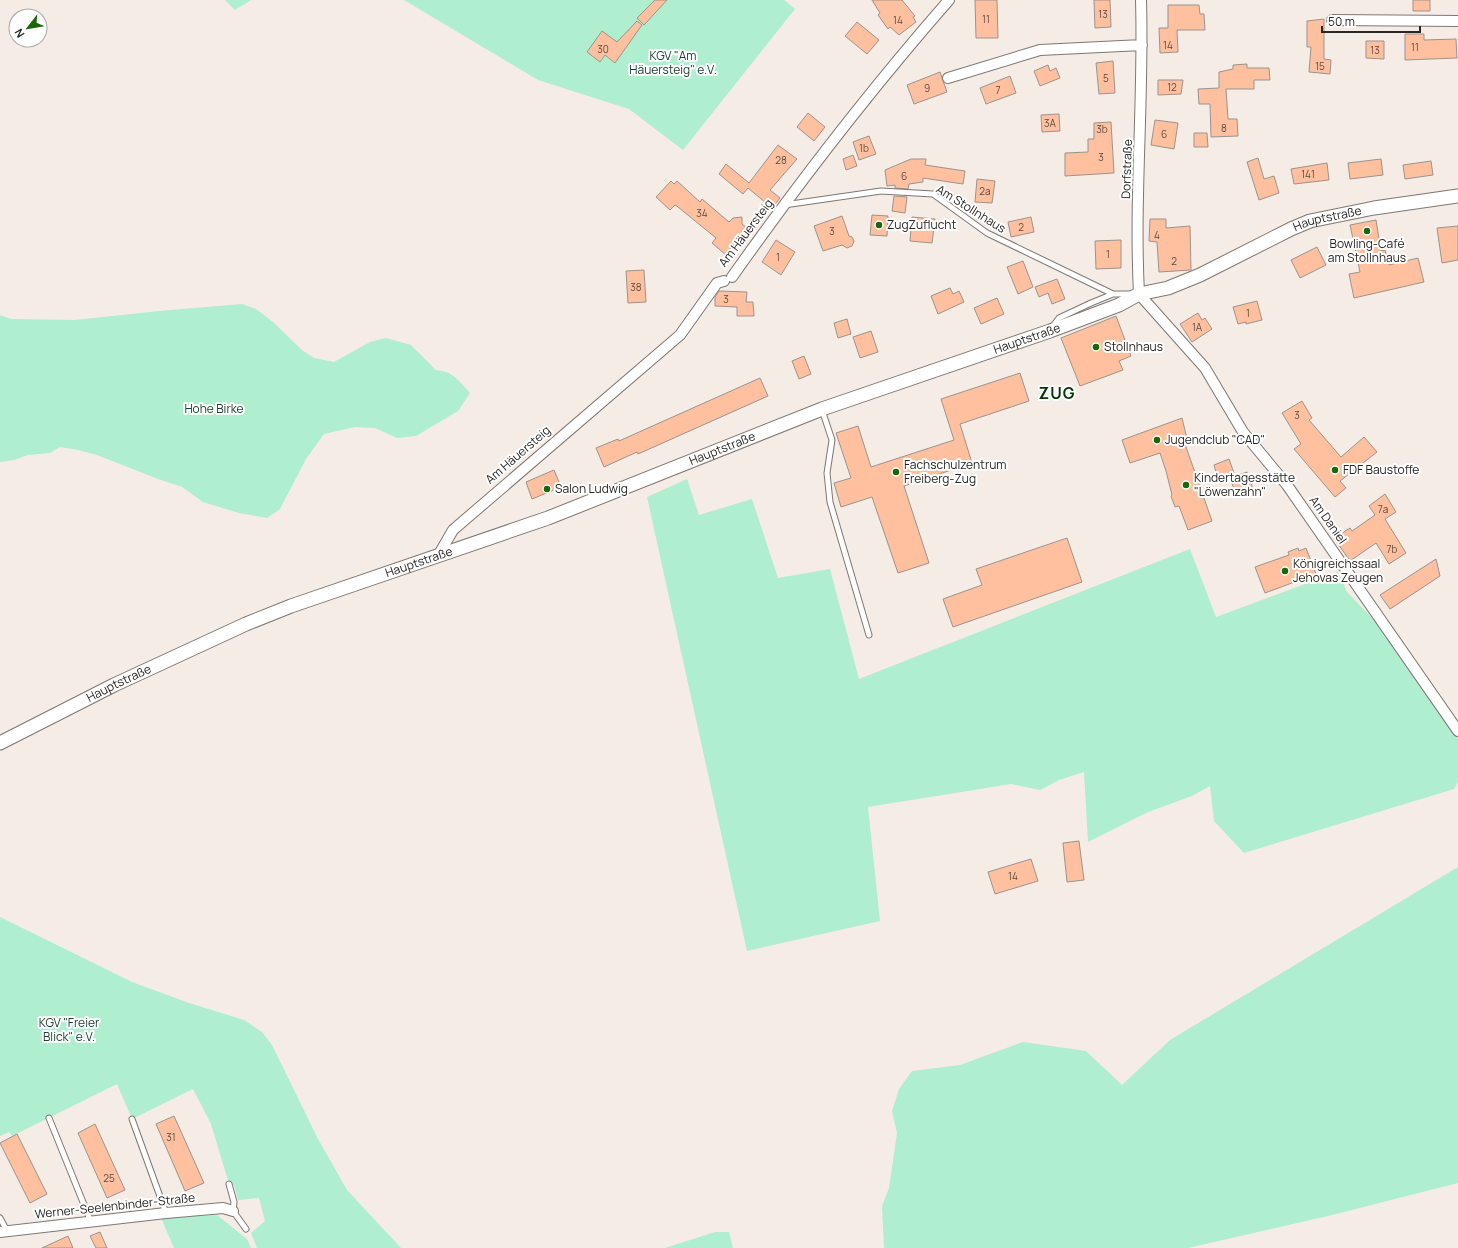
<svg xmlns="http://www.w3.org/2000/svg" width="1458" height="1248" font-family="Manrope,sans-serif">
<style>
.green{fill:#afeecf}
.building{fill:#fec09f;stroke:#9c938e}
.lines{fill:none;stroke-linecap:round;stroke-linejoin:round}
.service-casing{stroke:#7f7772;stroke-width:7}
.minor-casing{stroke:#7f7772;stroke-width:12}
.tertiary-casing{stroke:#7f7772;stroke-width:15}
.service{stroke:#fff;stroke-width:5}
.minor{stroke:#fff;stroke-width:10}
.tertiary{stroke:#fff;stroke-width:13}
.poi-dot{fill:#196706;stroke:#fff;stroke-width:1.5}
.labels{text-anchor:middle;stroke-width:4;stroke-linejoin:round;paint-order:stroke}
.number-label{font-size:10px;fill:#5e4c43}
.park-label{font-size:12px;fill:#1b4231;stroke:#fff}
.street-label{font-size:12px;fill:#292624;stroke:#fff}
.poi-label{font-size:12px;fill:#292624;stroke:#fff;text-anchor:start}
.district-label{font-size:16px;font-weight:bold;letter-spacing:1px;fill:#043700;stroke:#fff}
</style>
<rect width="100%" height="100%" fill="#f5ece6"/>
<path class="green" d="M225,0H251L235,10Z
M404,0H784L795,9L683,150L629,109L538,80Z
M242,304L256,309L273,322L302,350L314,358L334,362L370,342L386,338L411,345L436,370C454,372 458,380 470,393L458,411L416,436L397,438L375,428L355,427L324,434L306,459L280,509L267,518L239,513L203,502L182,487L158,479L97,455L78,450L60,447L50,453L28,455L14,460L0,462V315L11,319L75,320L159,311Z
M687,479L699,515L752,499L778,578L830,569L859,679L1190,549L1216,617L1338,572L1347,592L1374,620L1444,719L1458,735V782L1454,789L1244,853L1214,821L1210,786L1192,796L1148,812L1088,842L1084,772L1059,780L1040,790L1011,784L868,807L880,921L747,951L647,497Z
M1458,867V1183L1328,1216L1188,1248H884L882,1206L889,1188L897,1133L892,1111L899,1089L912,1071L960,1065L1023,1042L1086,1051L1122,1085L1170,1040Z
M0,917L132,982L189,1003L244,1020L262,1032L272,1045L318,1139L347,1190L401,1248H257L251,1233L265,1221L259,1198L238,1200L234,1185L229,1184L211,1124L193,1089L132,1119L117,1084L12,1136L9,1132L0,1136Z
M217,1215L247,1239L251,1248H174L161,1218Z
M715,1232H729L733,1248H665Z"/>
<path class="building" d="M655,0H667L644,25L637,18Z
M872,0H902L915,16L913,17L916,22L899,35L890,27L888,29L878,15L880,13Z
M975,0H997L998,38H976Z
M1094,0H1110L1111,27L1095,28Z
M1413,0H1430V11H1413Z
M1168,5H1199L1200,14H1204L1205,30H1177L1178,52L1160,53L1159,28H1168Z
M1324,19V59L1331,60L1330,74L1309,72L1311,47H1307V21Z
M637,21L642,25L615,63L605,55L600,62L587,52L602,31L617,42Z
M857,22L879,40L867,54L845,36Z
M1405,34H1424V40L1456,39L1457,58L1405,60Z
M1366,41H1384V59L1366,58Z
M1113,61L1115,93L1099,94L1096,63Z
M1247,64V68H1269L1270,80H1254V89H1226L1228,119H1237L1238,136L1211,137L1210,104H1199L1198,89L1219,88V72L1233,69V65Z
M1048,65L1050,71L1056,68L1060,78L1040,86L1034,71Z
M940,72L947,92L914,104L907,85Z
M1010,76L1016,93L986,104L980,88Z
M1158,80H1183L1181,94L1158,95Z
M808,113L825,127L814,141L797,127Z
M1059,114L1060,131L1042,132L1041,115Z
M1155,120L1178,123L1174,149L1151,145Z
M1111,122L1114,173L1065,176V153L1088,152V139H1094V123Z
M1194,133H1207L1208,147H1194Z
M869,136L876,154L859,160L853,142Z
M778,145L797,159L770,190L780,198L772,208L748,188L743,194L719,174L726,164L749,183Z
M853,155L857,166L846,170L843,159Z
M1258,158L1264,179L1274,176L1279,193L1259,200L1247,162Z
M911,159H926L925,165L965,171L963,184L923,178V182L909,184L908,189L895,188V185L887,186L885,170Z
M1381,159L1383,175L1350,179L1348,163Z
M1431,161L1433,175L1405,179L1403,165Z
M1327,163L1329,180L1294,184L1291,169Z
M977,179L995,181L992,203L975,202Z
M671,181L674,184L677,181L700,202L702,199L729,222L733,218L742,217V224L747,228L744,232V237H740L726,255L712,243L716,238L678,207L675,205L670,210L656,197Z
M894,196L907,197L905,213L892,211Z
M872,215L888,216L887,236L870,235Z
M842,216L849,236L852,237L854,241L852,246L847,248L842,245L823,251L814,226Z
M912,217L935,219L932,243L910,241Z
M1031,217L1034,232L1011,237L1008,222Z
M1150,219H1166V228L1190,226L1191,270L1159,272L1157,242L1149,241Z
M1376,220L1381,251L1385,250L1389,265L1418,258L1424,282L1354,298L1349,274L1360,272L1350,225Z
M1458,226V260L1442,263L1437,228Z
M776,240L795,252L781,275L762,262Z
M1121,240V268L1096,269L1095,241Z
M1317,247L1326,265L1300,278L1291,260Z
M1023,261L1033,287L1018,294L1007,267Z
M644,270L646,302L628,303L626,271Z
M1057,279L1065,299L1052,304L1048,293L1039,297L1035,287Z
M950,288L953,294L959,291L964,302L938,314L931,296Z
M719,291L747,292L746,302H753L754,316H737V307L715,306V297Z
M997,298L1004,314L981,324L974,308Z
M1257,301L1262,320L1246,324V322L1238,324L1233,307Z
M1198,313L1202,320L1205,318L1212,329L1192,342L1180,324Z
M1116,316L1131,356L1119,361L1123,370L1080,386L1061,338Z
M847,319L851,334L838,338L834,323Z
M871,331L878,352L860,358L853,337Z
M804,356L811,374L799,379L792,361Z
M1020,373L1029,401L960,424L972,463L904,486L929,563L898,573L872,497L841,507L834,483L851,478L836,433L858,426L871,467L954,440L941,399Z
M760,378L768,396L638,454L637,452L604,467L596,448L618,439L619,441Z
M1302,401L1312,418L1309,420L1341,457L1364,437L1377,452L1340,481L1346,488L1335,497L1294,449L1301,444L1282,413Z
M1182,418L1188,443L1185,444L1212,521L1188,530L1179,506L1175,507L1171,496L1172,495L1166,471L1160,453L1130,463L1122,440Z
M1229,459L1234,473L1218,479L1214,465Z
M554,470L561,487L532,499L526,482Z
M1247,472L1253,489L1236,495L1230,478Z
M1385,494L1396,512L1385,519L1406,553L1389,564L1376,543L1350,561L1334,538L1350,528L1352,531L1375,515L1369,506Z
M1067,538L1082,582L953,627L943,599L982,585L976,569Z
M1298,548L1299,551L1306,548L1316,574L1265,593L1255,567L1289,555L1288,552Z
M1436,559L1440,576L1390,609L1380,595Z
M1079,841L1084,880L1067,882L1063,843Z
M1031,859L1038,881L995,894L988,872Z
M174,1116L204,1183L185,1191L156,1124Z
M95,1124L125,1190L107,1198L78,1133Z
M17,1134L47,1194L30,1203L0,1143Z
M100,1232L107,1248H96L90,1236Z
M68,1236L73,1248H42Z"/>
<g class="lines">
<g class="service-casing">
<path id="service" d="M784,205L881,191L933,194L987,233L1113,294
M1053,326L1059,318L1091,303L1113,294H1132
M822,410L832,440L827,473L830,502L869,635
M49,1118L91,1222
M132,1119L166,1213
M229,1184L234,1202L233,1211L246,1229
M0,1218L7,1231"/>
</g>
<g class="minor-casing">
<path id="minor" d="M1141,0C1144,98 1134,196 1139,294L1205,368L1243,432L1287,485L1458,731
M1332,20L1458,21
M948,78L1040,50L1142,45
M732,277C800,181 872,88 949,0
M438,556L453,530L680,335L717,283L724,281
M0,1232L166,1213L223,1208L233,1211"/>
</g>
<g class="tertiary-casing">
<g id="tertiary">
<path id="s1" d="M0,743L114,685L246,624L291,606L548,518L822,409L1050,331L1119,305L1139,294L1168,288L1200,275L1291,229L1310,221L1374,208L1458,196"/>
</g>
</g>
<use href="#service" class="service"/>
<use href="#minor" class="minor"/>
<use href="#tertiary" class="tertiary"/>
</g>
<g class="poi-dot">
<circle cx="879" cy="225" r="4"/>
<circle cx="1367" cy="231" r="4"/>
<circle cx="1096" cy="347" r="4"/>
<circle cx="1157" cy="440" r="4"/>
<circle cx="1335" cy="470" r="4"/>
<circle cx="896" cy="472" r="4"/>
<circle cx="1186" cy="485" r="4"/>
<circle cx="547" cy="489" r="4"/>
<circle cx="1285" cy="571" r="4"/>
</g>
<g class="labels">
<g class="number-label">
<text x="1103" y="18">13</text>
<text x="986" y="23">11</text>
<text x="898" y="24">14</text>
<text x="1168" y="49">14</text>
<text x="1415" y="51">11</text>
<text x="603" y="53">30</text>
<text x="1375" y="54">13</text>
<text x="1320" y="70">15</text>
<text x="1106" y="82">5</text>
<text x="1172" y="91">12</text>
<text x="927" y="92">9</text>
<text x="998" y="94">7</text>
<text x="1050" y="127">3A</text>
<text x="1224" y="132">8</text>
<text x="1102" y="133">3b</text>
<text x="1164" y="138">6</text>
<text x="864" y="152">1b</text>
<text x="1101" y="161">3</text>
<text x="781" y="164">28</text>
<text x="1308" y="178">141</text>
<text x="904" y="180">6</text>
<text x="985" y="195">2a</text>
<text x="702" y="217">34</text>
<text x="1021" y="231">2</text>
<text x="832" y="235">3</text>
<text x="1157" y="239">4</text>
<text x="1108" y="258">1</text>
<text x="778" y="261">1</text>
<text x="1174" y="265">2</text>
<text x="636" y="291">38</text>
<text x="726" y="303">3</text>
<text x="1248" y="317">1</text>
<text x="1197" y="331">1A</text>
<text x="1297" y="419">3</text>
<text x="1383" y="513">7a</text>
<text x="1392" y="553">7b</text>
<text x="1013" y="880">14</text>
<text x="171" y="1141">31</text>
<text x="109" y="1182">25</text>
</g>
<g class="park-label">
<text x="673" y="60">KGV "Am<tspan x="673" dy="14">Häuersteig" e.V.</tspan></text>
<text x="214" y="413">Hohe Birke</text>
<text x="69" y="1027">KGV "Freier<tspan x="69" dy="14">Blick" e.V.</tspan></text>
</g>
<g class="street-label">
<text transform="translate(1127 169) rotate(-88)" y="4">Dorfstraße</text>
<text transform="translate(971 209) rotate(32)" y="4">Am Stollnhaus</text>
<text dy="4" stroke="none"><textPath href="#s1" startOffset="1430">Hauptstraße</textPath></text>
<text transform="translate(746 233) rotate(-53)" y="4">Am Häuersteig</text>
<text dy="4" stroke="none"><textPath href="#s1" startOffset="1105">Hauptstraße</textPath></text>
<text dy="4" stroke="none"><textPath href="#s1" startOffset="781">Hauptstraße</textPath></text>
<text transform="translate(518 455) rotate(-41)" y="4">Am Häuersteig</text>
<text transform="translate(1328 520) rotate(55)" y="4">Am Daniel</text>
<text dy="4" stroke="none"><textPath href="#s1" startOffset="457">Hauptstraße</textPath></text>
<text dy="4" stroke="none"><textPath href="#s1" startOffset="133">Hauptstraße</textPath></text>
<text transform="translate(115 1206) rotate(-6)" y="4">Werner-Seelenbinder-Straße</text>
</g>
<g class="poi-label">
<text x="887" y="229">ZugZuflucht</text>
<text x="1367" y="248" text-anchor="middle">Bowling-Café<tspan x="1367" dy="14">am Stollnhaus</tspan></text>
<text x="1104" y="351">Stollnhaus</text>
<text x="1165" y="444">Jugendclub "CAD"</text>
<text x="904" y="469">Fachschulzentrum<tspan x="904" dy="14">Freiberg-Zug</tspan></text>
<text x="1343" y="474">FDF Baustoffe</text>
<text x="1194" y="482">Kindertagesstätte<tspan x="1194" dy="14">"Löwenzahn"</tspan></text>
<text x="555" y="493">Salon Ludwig</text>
<text x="1293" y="568">Königreichssaal<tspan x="1293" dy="14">Jehovas Zeugen</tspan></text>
</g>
<g class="district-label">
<text x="1057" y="399">ZUG</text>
</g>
</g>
<g transform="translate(28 28) rotate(239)"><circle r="19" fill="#ffffff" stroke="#a9a8a7"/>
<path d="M0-3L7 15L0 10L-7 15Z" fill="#196706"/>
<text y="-6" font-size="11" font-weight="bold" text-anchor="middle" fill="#292624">N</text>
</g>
<path d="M1322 26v6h98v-6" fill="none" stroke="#292624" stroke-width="2"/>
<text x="1328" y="26" font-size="12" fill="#292624" stroke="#ffffff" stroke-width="3" paint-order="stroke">50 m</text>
</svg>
